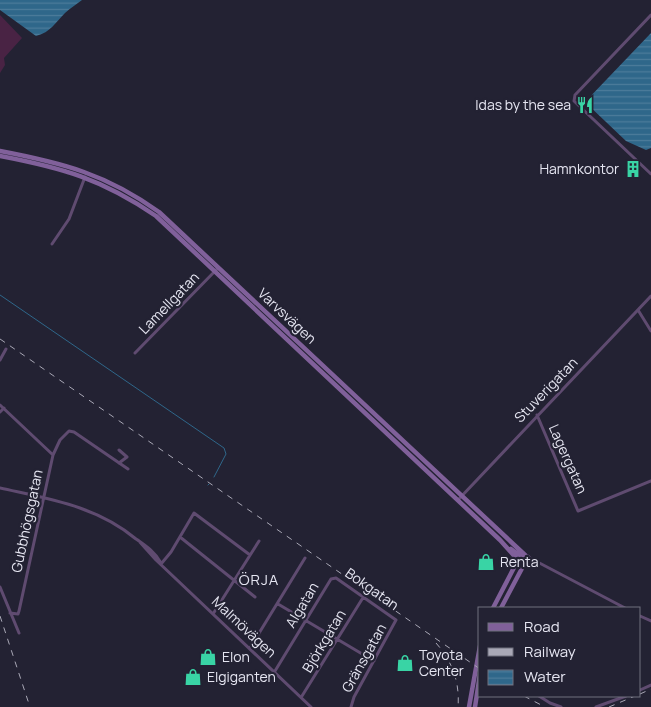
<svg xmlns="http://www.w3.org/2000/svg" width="651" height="707" font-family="Manrope,sans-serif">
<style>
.grass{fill:#492344}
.water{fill:url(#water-rules)}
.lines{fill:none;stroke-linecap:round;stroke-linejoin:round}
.stream{stroke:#2f678a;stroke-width:1}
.street{stroke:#5f4b70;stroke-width:3}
.secondary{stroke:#80609a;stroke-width:4.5}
.rail{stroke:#a9a8b6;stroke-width:1;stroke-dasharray:6 6;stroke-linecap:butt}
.labels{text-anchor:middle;stroke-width:4.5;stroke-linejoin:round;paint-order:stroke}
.poi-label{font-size:14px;fill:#e5e5f1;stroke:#232233;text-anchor:start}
.street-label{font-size:14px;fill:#e5e5f1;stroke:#232233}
.neighbourhood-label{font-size:15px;letter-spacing:1px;fill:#e5e5f1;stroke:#232233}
</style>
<defs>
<pattern id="water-rules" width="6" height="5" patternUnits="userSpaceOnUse" patternTransform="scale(1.25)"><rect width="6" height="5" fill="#2f678a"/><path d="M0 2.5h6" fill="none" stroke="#4d7d9b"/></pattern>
</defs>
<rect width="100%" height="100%" fill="#232233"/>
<path class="grass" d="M0,15L22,38L4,58L5,65L0,73Z"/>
<path class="water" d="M0,0H82C77,4 70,8 65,13C55,23 51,32 36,36L0,10Z
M651,33V148L646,150L626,141L585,102Z"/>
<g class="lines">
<path class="stream" d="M0,295L224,448L226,454L214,477
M208,485L209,484"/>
<path class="street" d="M651,15L575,95L574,101L651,174
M52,244L69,219L85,177
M638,310L651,331
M135,353L218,268
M0,360L6,349
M0,405L53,455L19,611L18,614L10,613
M0,412L4,408
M537,415L578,511L651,481
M119,450L127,457L119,463
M53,455L60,440L69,431L74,432L128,469
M0,488C49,499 97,506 136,539C146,546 155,552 161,563
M458,500L651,296
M180,537L255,597
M138,540L156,560L311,707
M528,557L625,608
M161,564L171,552L194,513L250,555
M0,587L19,633
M278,604L374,661
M213,614L259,541
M640,616L651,621
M250,648L305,558
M275,671L331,579L336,578L396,620L354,697L351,707
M640,690L651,685
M302,696L364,596
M539,696L550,703L561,707
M596,707L626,696"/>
<path class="secondary" d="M0,151C63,163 106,174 159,212L525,555
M0,156C63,168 102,179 156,216L500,540L517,559
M493,608L519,558
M501,608L528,557L519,555L511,549
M469,707L480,646
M475,707L480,674"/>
<path class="rail" d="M0,339L480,669
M0,616L30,707
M436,643C452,661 460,682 458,707
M640,694L651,689
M524,696L545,707
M609,707L635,696"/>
</g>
<defs>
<g id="restaurant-bare" transform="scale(1.35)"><path d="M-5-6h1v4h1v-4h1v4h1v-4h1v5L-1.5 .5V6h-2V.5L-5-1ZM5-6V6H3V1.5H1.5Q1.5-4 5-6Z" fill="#39d4a5" stroke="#232233" stroke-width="2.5" paint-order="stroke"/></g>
<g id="building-bare" transform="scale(1.35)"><path d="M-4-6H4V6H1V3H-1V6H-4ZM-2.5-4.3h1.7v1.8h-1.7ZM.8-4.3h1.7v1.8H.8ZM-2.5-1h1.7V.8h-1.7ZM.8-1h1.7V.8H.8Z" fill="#39d4a5" stroke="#232233" stroke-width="2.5" paint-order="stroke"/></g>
<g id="shop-bare" transform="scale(1.35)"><path d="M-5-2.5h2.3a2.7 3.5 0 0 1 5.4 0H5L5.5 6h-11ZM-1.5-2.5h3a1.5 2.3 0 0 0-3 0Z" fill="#39d4a5" stroke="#232233" stroke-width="2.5" paint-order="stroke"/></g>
</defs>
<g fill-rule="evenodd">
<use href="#restaurant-bare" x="585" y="105"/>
<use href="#building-bare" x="633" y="169"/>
<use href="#shop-bare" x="486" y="562"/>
<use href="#shop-bare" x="208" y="657"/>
<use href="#shop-bare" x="405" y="663"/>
<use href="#shop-bare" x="193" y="677"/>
</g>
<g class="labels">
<g class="poi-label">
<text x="571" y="110" text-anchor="end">Idas by the sea</text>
<text x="619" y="174" text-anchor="end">Hamnkontor</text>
<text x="500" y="567">Renta</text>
<text x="419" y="660">Toyota<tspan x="419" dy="16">Center</tspan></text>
<text x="222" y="662">Elon</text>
<text x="207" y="682">Elgiganten</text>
</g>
<g class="street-label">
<text transform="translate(169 303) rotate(-46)" y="5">Lamellgatan</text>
<text transform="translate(287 316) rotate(43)" y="5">Varvsvägen</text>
<text transform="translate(546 390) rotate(-46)" y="5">Stuverigatan</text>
<text transform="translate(568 459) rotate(66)" y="5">Lagergatan</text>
<text transform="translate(27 521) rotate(-78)" y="5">Gubbhögsgatan</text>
<text transform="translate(372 589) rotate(35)" y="5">Bokgatan</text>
<text transform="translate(302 605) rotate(-59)" y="5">Algatan</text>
<text transform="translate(244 627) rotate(43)" y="5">Malmövägen</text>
<text transform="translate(324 641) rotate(-59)" y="5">Björkgatan</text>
<text transform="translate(364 658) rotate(-61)" y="5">Gränsgatan</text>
</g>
<g class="neighbourhood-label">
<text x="259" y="585">ÖRJA</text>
</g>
</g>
<rect x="478" y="607" width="162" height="90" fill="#232233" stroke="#71707f"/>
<rect x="488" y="623" width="25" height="8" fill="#80609a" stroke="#71707f"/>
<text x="524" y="632" font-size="15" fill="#e5e5f1">Road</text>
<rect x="488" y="648" width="25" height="8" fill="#a9a8b6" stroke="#71707f"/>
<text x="524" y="657" font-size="15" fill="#e5e5f1">Railway</text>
<rect x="488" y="670" width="25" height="15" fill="url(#water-rules)" stroke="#71707f"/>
<text x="524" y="682" font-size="15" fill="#e5e5f1">Water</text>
</svg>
